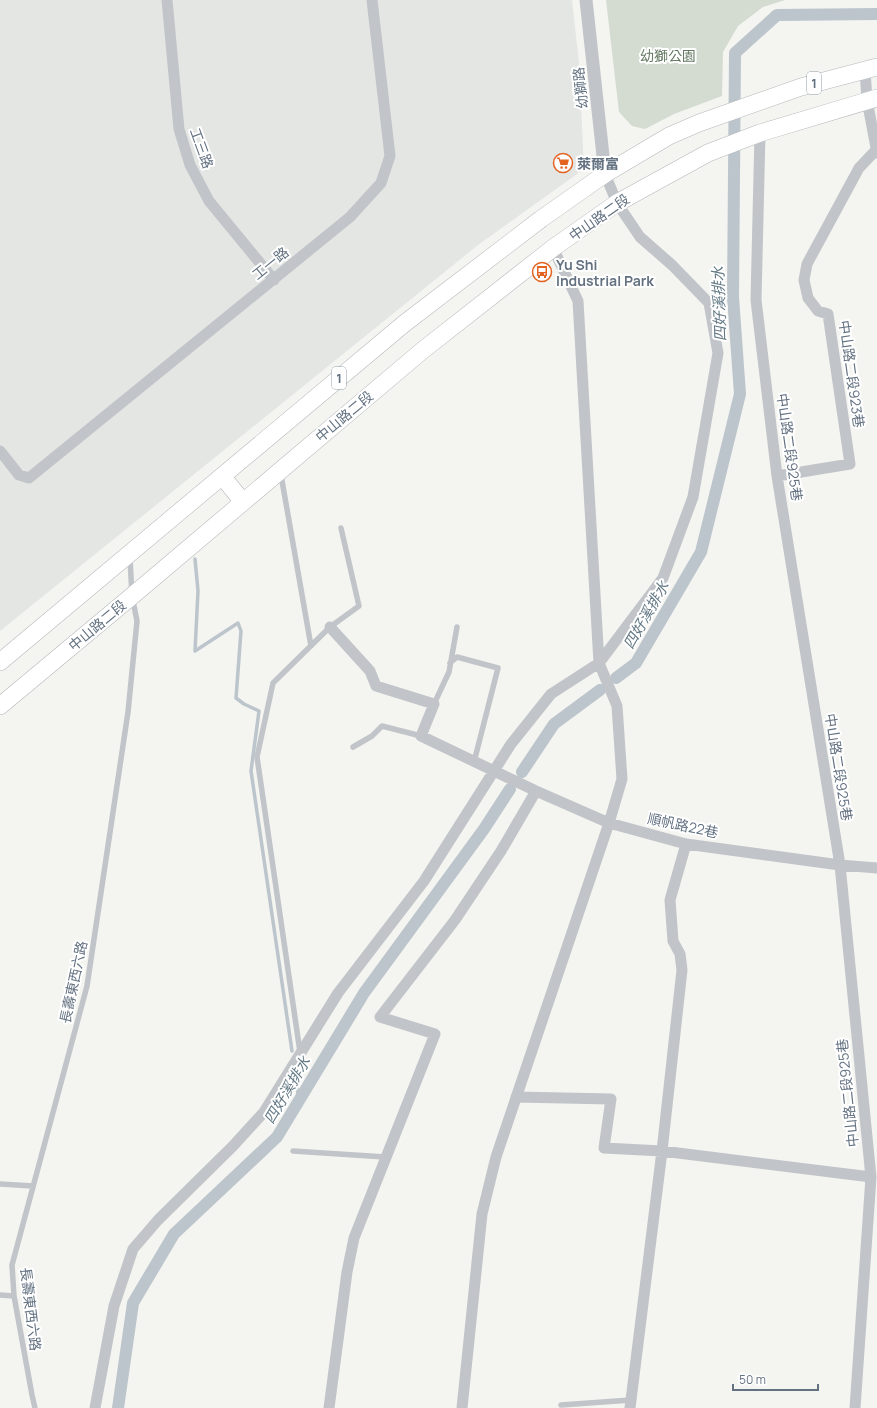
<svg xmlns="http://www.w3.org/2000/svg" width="877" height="1408" viewBox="0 0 877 1408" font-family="Manrope,'Noto Sans TC',sans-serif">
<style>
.built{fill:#e4e6e4}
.green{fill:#d4dbd1}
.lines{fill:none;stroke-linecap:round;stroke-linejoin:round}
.stream{stroke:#bcc5cc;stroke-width:3.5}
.canal{stroke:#bcc5cc;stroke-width:12}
.primary-casing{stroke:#b4b8bc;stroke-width:18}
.service{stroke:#c1c4c8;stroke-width:5.5}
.minor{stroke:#c1c4c8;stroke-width:11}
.tertiary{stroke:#c1c4c8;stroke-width:13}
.primary{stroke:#fff;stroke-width:17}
.labels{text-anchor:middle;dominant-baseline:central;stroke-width:4;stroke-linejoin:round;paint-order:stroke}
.shield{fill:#fff;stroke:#929ca7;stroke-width:1}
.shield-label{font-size:13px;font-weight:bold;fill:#637181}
.park-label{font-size:14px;fill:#647962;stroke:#fff}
.street-label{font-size:14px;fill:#637181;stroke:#fff}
.poi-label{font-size:14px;font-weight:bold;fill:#637181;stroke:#fff;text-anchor:start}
.water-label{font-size:15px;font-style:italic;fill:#637985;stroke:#fff}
</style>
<rect width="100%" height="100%" fill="#f4f4f0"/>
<path class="built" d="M0,0H572L579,63L584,169L478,245L0,631Z"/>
<path class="green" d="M606,0H785L763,7L738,26L723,52L722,96L674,114L645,129L632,126L619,112Z"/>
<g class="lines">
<path class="stream" d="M195,559L198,591L195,651L238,623L241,631L236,698L244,704L259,711L251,771L292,1051
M296,1079L299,1101"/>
<path class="canal" d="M616,678L636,663L701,552L740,394L733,297L735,53L777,15L877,14
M522,772L554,724L600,690
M118,1408L133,1303L174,1234L277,1137L364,993L484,829L510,789"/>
<defs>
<path id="primary" d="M222,476L243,502
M0,662L405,323L541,219L605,174L669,136L699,123L801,87L877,67
M0,706L132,596L423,350L553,248L617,203L708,153L760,133L877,98"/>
</defs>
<use href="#primary" class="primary-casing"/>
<path class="service" d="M281,475L311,646
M450,663L457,657L498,668L474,762
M434,704L449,672L457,627
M353,747L372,736L382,726L421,736
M300,1052L257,757L273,683L330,627L359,606L341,528
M293,1151L385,1157
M0,1184L33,1186
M0,1295L14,1296
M561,1405L631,1400
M35,1408L32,1395L14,1296L12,1265L87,986L128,712L137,621L132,596L130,558"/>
<path class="minor" d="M167,0L179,129L190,165L209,201L274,280
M865,70L867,100L877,153
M760,133L756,300L777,476L840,865L871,1177L855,1408
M0,451L19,475L29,478L350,217L381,183L390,156L372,0
M777,476L850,464L828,314L818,311L808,298L804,280L807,264L859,168L876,150
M330,627L370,671L376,686L434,704L421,736L536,791L609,823L686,844L840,865L877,868
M516,1097L611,1099L604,1148L662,1151L871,1177
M95,1408L114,1306L133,1249L158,1220L233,1146L264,1112L338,993L424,881L511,744L551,694L599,663L663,578L693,497L718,353L709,303L672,265L640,237L617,203L605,174
M329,1408L347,1272L354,1238L435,1034L380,1017L455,920L501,851L536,791
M462,1408L482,1214L496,1157L609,823L622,779L617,706L599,663L578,301L553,248
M630,1408L662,1151L682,970L680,954L673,941L670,900L686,844"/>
<path class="tertiary" d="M586,0L605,174"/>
<use href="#primary" class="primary"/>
</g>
<defs>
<symbol id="supermarket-ring" viewBox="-11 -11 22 22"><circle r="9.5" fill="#fff" stroke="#e36321" stroke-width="1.5"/><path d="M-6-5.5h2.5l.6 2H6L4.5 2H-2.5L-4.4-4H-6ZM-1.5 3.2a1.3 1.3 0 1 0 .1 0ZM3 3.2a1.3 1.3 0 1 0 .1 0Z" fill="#e36321"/></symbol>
<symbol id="bus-ring" viewBox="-11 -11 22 22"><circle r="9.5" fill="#fff" stroke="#e36321" stroke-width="1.5"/><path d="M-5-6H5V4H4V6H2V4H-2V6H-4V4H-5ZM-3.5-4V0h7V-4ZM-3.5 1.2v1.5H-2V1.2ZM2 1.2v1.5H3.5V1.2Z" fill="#e36321"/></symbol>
</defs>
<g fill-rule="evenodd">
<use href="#supermarket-ring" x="552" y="152" width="22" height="22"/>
<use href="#bus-ring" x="531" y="261" width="22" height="22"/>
</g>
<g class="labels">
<g class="shield">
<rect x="807" y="72" width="14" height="22" rx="3"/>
<rect x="332" y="367" width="14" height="22" rx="3"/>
</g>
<g class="shield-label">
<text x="814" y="83">1</text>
<text x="339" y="378">1</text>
</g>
<g class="park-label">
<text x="668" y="55">幼獅公園</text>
</g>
<g class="street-label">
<text transform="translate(580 88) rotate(-96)">幼獅路</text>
<text transform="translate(202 148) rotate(70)">工三路</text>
<text transform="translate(599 217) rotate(-35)">中山路二段</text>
<text transform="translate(270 263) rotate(-39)">工一路</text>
<text transform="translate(852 374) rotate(82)">中山路二段923巷</text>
<text transform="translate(344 416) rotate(-40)">中山路二段</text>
<text transform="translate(790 447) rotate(82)">中山路二段925巷</text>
<text transform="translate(97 625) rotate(-40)">中山路二段</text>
<text transform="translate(839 767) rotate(81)">中山路二段925巷</text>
<text transform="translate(683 825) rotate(12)">順帆路22巷</text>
<text transform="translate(73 982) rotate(-78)">長壽東西六路</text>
<text transform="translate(847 1093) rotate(-96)">中山路二段925巷</text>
<text transform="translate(31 1309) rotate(83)">長壽東西六路</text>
</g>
<g class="poi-label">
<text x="577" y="163">萊爾富</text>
<text x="556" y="264">Yu Shi<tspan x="556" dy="16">Industrial Park</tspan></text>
</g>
<g class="water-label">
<text transform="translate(719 304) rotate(-92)">四好溪排水</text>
<text transform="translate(646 615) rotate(-60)">四好溪排水</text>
<text transform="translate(287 1090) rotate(-59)">四好溪排水</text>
</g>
</g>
<path d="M733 1384v6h85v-6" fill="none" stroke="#637181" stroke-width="2"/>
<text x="739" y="1384" font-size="12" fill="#637181" stroke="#ffffff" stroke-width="3" paint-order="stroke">50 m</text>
</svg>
